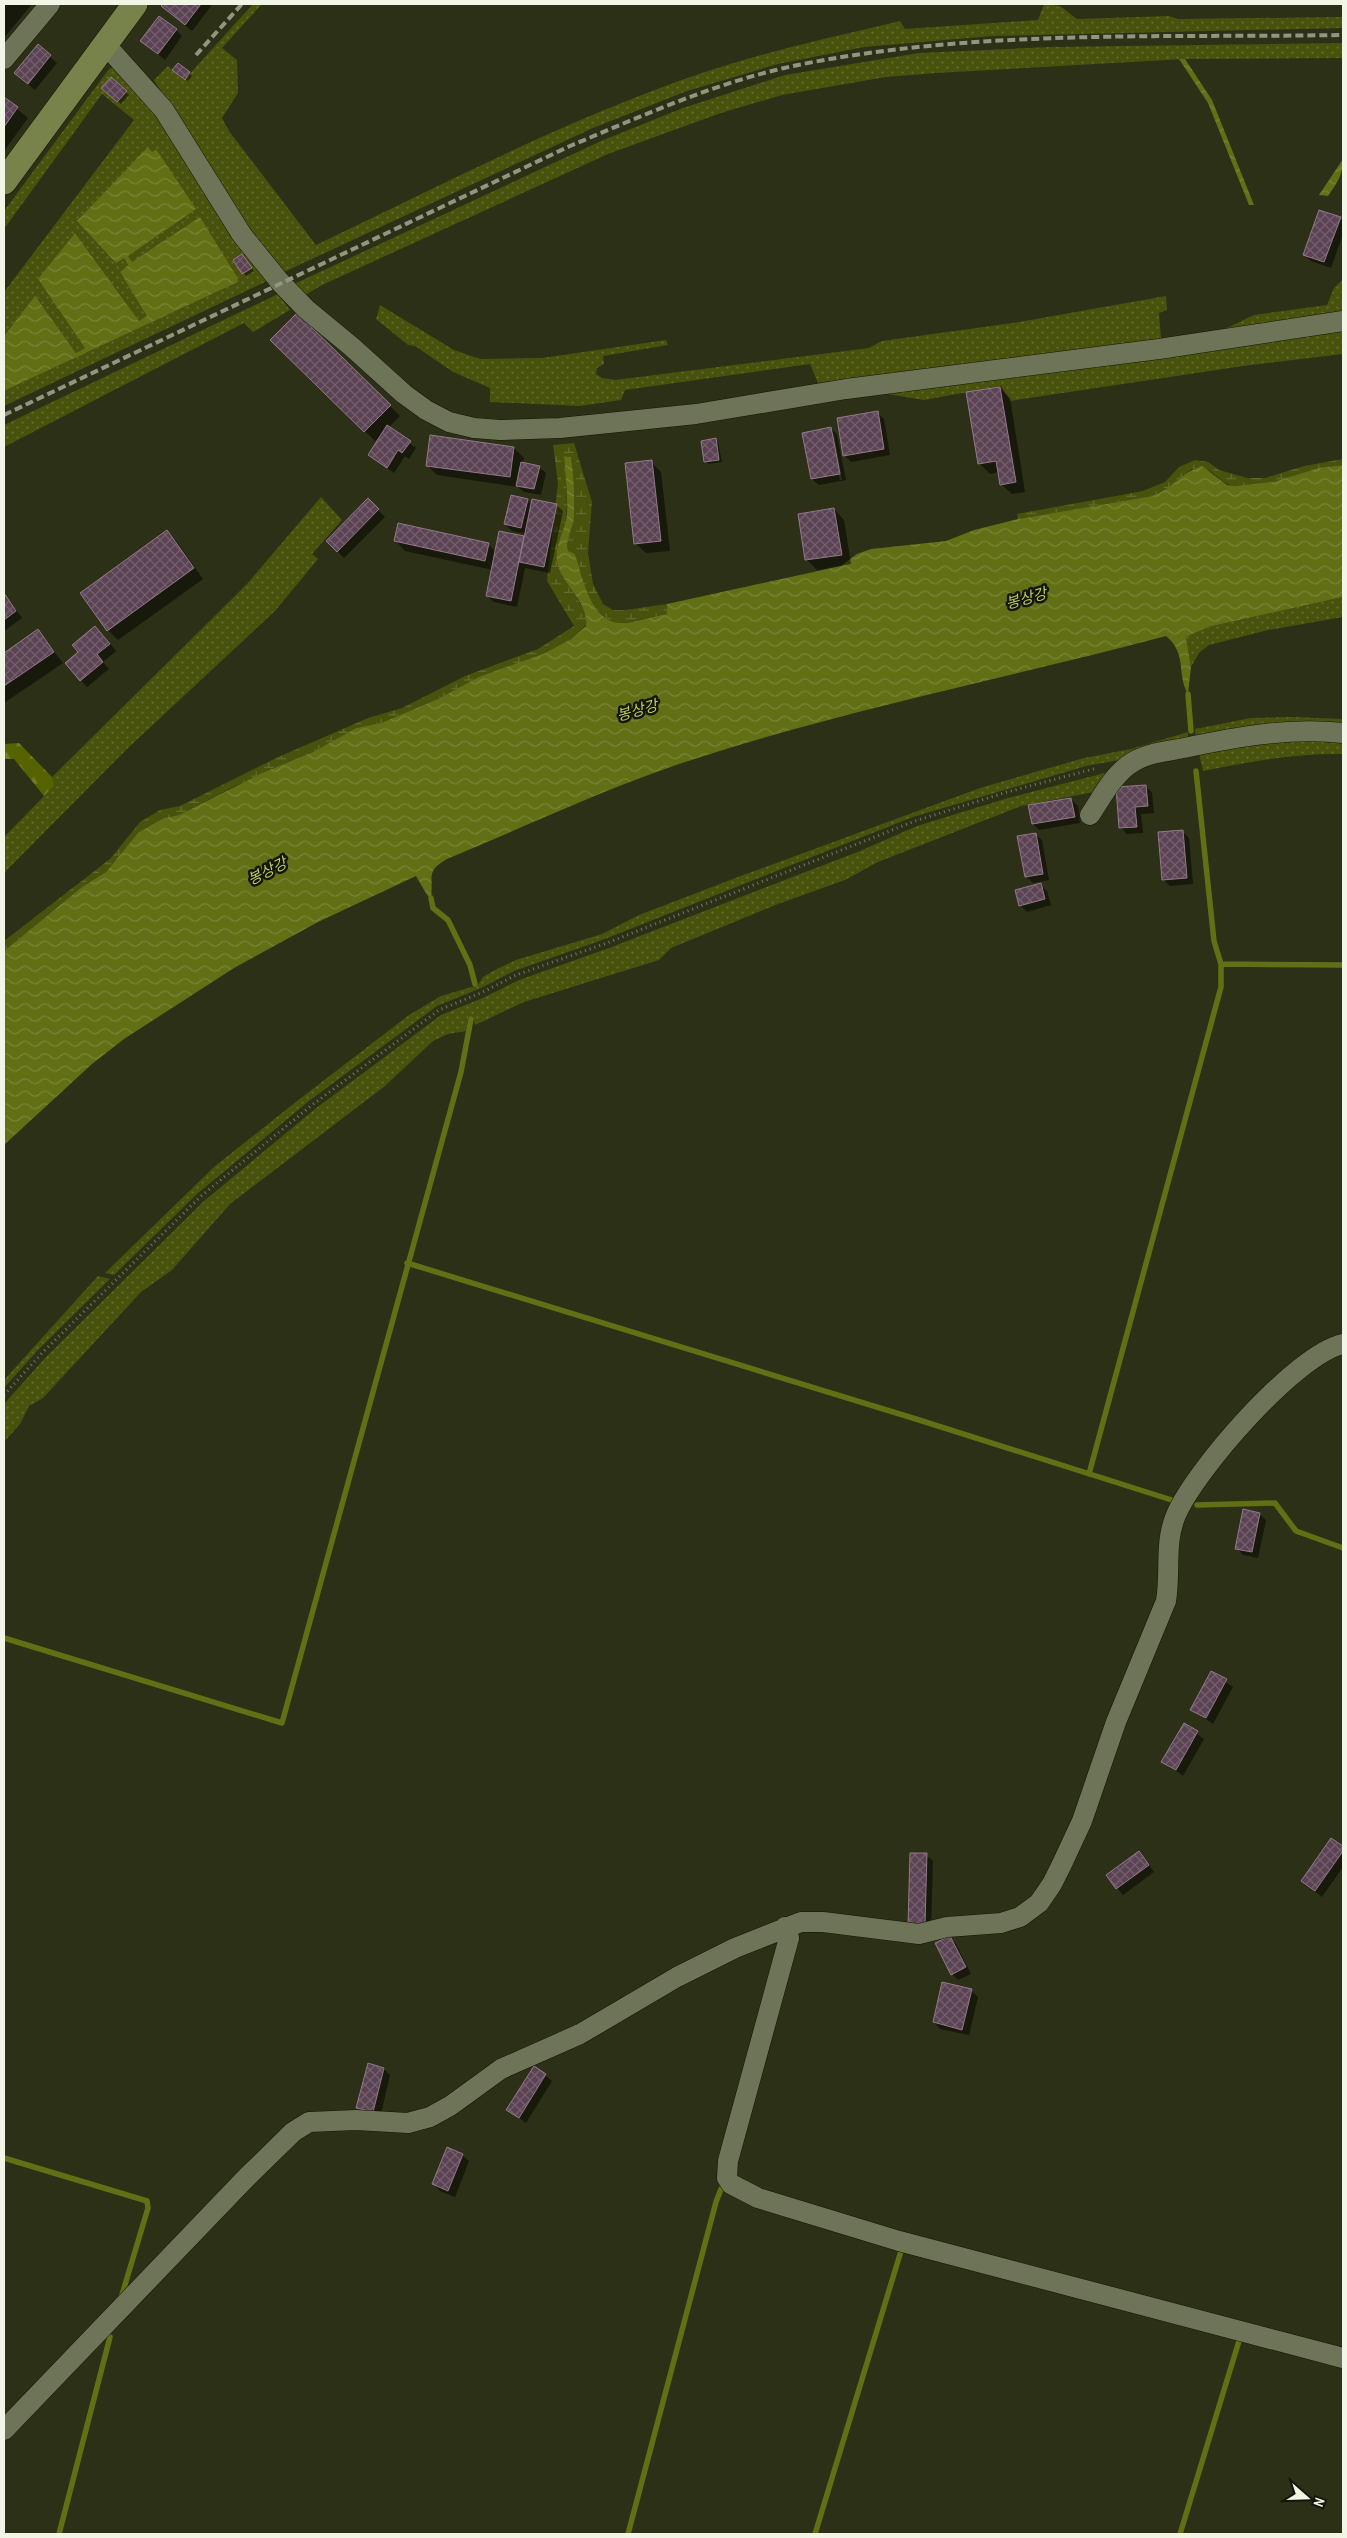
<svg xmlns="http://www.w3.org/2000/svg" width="1347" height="2538" viewBox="0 0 1347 2538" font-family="'Archivo Narrow','Noto Sans KR',sans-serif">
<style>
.grass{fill:url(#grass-dots)}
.forest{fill:url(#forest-firs)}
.wetland{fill:url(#wetland-marsh)}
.water{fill:url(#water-waves)}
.shadow{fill:#0007;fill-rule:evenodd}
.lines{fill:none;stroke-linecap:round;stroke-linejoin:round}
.stream{stroke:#626f15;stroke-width:5.5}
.building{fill:url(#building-cross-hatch);stroke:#93788b}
.minor-casing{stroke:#131701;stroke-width:21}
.major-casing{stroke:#131701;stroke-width:26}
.path{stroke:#747962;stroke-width:3;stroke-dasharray:1 4;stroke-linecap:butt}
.minor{stroke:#6e7458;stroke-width:20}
.major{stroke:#78834b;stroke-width:25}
.rail{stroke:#919681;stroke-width:4;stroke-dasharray:8 4;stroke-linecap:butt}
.labels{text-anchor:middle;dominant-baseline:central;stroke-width:5;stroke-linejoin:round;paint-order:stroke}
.water-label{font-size:15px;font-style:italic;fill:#bbcf5e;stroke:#14160b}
</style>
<defs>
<pattern id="grass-dots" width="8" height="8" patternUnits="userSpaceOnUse" patternTransform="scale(1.25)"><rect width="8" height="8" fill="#48520c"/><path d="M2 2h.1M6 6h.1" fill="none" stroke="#636c2f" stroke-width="1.8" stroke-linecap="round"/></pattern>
<pattern id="forest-firs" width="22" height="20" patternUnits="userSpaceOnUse" patternTransform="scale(1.25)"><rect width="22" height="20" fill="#566300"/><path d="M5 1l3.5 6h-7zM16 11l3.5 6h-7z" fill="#6f7a25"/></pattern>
<pattern id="wetland-marsh" width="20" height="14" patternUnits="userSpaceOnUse" patternTransform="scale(1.25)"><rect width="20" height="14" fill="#48520c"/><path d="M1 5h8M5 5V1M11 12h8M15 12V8" fill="none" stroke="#636c2f"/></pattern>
<pattern id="water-waves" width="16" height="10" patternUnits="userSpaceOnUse" patternTransform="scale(1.25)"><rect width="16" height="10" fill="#626f15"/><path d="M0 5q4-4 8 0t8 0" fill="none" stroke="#798437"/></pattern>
<pattern id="building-cross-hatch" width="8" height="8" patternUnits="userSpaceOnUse" patternTransform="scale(1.25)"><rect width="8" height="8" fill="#5b4354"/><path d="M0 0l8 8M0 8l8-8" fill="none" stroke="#735f6d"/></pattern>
</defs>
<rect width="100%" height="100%" fill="#2b3016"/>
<path class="grass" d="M253,4H262L222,48L237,60L238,93L222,118L229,131L316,245C442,185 569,118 702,73C766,51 834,37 900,21L905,29L1038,20L1044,4L1060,6L1077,19L1169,16L1178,19L1343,17V28L992,36L864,47L778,64L687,91L593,128L284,272L250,234L154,80L168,66L184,80Z
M1343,43V58L1185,59L936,73L886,77L782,95L721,113L608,154L322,285L302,297L292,285L601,141L683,108L785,75L919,53L1049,47Z
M115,67L166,123L267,281L4,406V391L238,282L200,217L132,263L128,256L156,149L152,152L124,258L128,265L120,272L148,316L139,321L75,233L39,279L85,348L76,353L35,297L4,336V292L134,120L102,94L4,229V211L109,69Z
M1343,279V313L1225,329L1254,315L1327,305L1334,288Z
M278,294L290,310L253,332L244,323L4,447V425Z
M1166,296L1167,310L1159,313L1161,338L1009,361L818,383L810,364L625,390L621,400L580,406L490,402V388L453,372L415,346L408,345L376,319L380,305L454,350L480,359L542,358L666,340L668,345L603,356L604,364L597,368L596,374L602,378L615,380L869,348L882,341L1019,322Z
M1343,327V354L1250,365L1010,401L1001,386L924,400L869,391Z
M321,497L342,520L312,554L318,559L275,611L128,748L4,873V837L54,786L51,778L247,584Z
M1343,597V617L1268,630L1209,645L1199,653L1191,667L1186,637L1208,627Z
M1292,717L1343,719V730L1196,741L1195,729L1251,718Z
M1188,732V742L1131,758L1086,766L913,817L605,939L514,971L481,988L437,1006L309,1101L238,1160L197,1194L114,1275L105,1273L214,1167L297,1101L409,1015L441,996L478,985L483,977L495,970L516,960L602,934L639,915L738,877L980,788L1084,758L1131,749Z
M1343,737V754C1295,753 1250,762 1203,771L1198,749Z
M1120,769L1099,791L1021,806L878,862L845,880L778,904L671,948L659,960L524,1002L475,1025L473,1016L468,1018L466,1031L448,1034L433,1041L385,1086L230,1204L172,1270L141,1292L43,1398L29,1406L20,1424L4,1442V1404L46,1357L204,1201L315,1109L441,1015L485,997L519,980L609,948L860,851L917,826L1008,798Z
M98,1276L110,1279L38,1350L4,1388V1380Z"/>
<path class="forest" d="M19,743L52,777L54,786L44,796L14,759H4V744Z"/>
<path class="wetland" d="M574,443L592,502L588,553L593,584L603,604L613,610H625L667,604V614C652,616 636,622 621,623C591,623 583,578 575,554L568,552C565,540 573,529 574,517C575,497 574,477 571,457L564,456C566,487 572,520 557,548L567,581L587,615L586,625L571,639L543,654L381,723L356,728L313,752L235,786L179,815L164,818L151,825L138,833L106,872L82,887L4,951V941L110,859L140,822L160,810L180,806L276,758L368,718L402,708L465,676L538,649L574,626L547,581L558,483L553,445Z
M1343,459V465C1307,469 1273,487 1237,486C1222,486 1218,474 1207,470C1202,468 1195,469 1191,469L1166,491L1152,496L1018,519L1017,514L1143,491L1165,482L1179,467L1195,460L1208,462L1219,470L1247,478H1265L1304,466Z"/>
<path class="water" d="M1179,59H1185L1212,100L1254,205H1249L1208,103Z
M148,147L152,152L156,149L196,209L128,256L132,262L200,217L237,277L238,282L4,391V336L35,296L76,353L85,348L38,279L75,233L139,321L147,316L120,272L128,265L124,258L116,263L77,221Z
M1343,159C1343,175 1337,183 1328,196L1319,195Z
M564,456L571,457C574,476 575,497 574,517C573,529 565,540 568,551L575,554C583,578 591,623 621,623C634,623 653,616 667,614V604L841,566L857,554L871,549L946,541L974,530L1018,519L1152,496C1175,488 1179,473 1202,466L1227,485L1236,486L1273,482L1319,468L1343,465V597L1208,627L1186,637L1191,667L1188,694C1176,673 1188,655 1166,636C1004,679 838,711 679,764C600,791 524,827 447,859C425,872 434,876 431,898L427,895L416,876L318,922L234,968L124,1039L92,1064L4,1145V951L82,887L106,872L138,833L151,825L164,818L179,815L260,774L313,752L356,728L381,723L440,698L479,677L543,654L571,639L586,626C589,601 561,585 557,561C554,545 566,530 567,513C568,495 565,474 564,456Z"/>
<path class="shadow" d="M4,4H32L4,38Z
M165,4H210L212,5L192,31L169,13L163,6Z
M176,30L182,36L165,60L142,41Z
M38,46L57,63L35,90L22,79Z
M178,64L192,76L188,81L177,73Z
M111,79L129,95L121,104L103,88Z
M4,98L28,118L4,151Z
M1340,218L1343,221V234L1331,268L1311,261L1304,254Z
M242,255L254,271L246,276L235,260Z
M297,314L400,416L388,428L416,448L409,459L405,456L394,473L369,455L381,436L375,441L272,340Z
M1000,388L1010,398L1025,492L1012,494L1001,484L999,472L990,474L980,464Z
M877,412L884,419L890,455L851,462L844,455Z
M831,428L837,435L846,480L819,485L812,479ZM831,434H834L842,480H840Z
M715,440L718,443L722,462L709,464L706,461Z
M514,448L524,458L523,463L539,467L546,473L541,495L524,492L518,487L437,475L427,465Z
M651,462L661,472L670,551L646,553L635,543Z
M368,500L385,517L344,558L327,541Z
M527,500L532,505H556L563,511L550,573L525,568L517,607L494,602L487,596L493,570L405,551L395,540L488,544L496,552L500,532L525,537L526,534L512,531L505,524Z
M834,509L844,520L851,564L817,570L807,560L800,515Z
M167,532L177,542L203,579L118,640L108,630Z
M4,594L22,618L4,631Z
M38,631L63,663L4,703V654Z
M102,634L116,651L103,662L109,669L87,687L81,680Z
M1146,786L1152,793L1154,813L1141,814L1143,833L1127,834L1121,828Z
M1071,799L1078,806L1080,823L1039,830L1033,824Z
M1182,831L1189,838L1193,884L1170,886L1163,879Z
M1035,834L1042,840L1049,880L1033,883L1026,876Z
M1040,885L1047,891L1051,905L1027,912L1020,905Z
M1259,1514L1266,1520L1258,1558L1243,1555L1237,1548Z
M1212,1673L1233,1687L1213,1724L1192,1709Z
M1184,1724L1204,1739L1183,1776L1163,1761Z
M1331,1840L1343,1848V1867L1322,1897L1302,1881Z
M926,1855L933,1861L931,1930H916Z
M1145,1859L1154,1872L1123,1895L1117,1888Z
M950,1937L956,1944L971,1974L958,1980L952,1974Z
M971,1990L978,1997L969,2035L940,2029L934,2022Z
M534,2067L552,2081L526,2123L508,2109Z
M384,2069L390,2075L380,2118L364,2114L358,2107Z
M462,2155L469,2161L455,2197L440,2191L433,2184Z"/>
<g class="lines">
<path class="stream" d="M1188,694L1191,731
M431,898L433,908L448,920L470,965L475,984
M1221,964L1343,965
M407,1263L916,1419L1178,1502
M1089,1474L1221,987V964L1214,941L1196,771
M1197,1505L1275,1503L1296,1531L1343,1548
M4,1638L282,1723L461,1072L471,1019
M4,2158L147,2201L148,2208L121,2298
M59,2534L110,2337
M628,2534L716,2202L721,2189L728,2188
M815,2534L901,2251
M1180,2534L1239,2341"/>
</g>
<path class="building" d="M163,4H201L185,25L161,6Z
M159,16L177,29L158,54L140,41Z
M38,44L51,55L28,84L14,73Z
M178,63L190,72L185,80L172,70Z
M111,77L127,91L117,102L101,88Z
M4,97L18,107L4,127Z
M1319,210L1341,217L1324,262L1303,255Z
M242,254L252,268L242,274L233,260Z
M297,313L391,405L364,432L270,340Z
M1000,387L1016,482L1000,485L996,461L978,464L966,392Z
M878,411L884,449L843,456L837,418Z
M387,425L411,441L402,453L398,450L387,468L368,455Z
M831,427L840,474L811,479L802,433Z
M430,435L514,447L510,477L426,466Z
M716,438L719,460L704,462L701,441Z
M652,460L661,541L634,544L625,463Z
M521,462L540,466L534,489L516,486Z
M511,495L528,499L521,528L504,524Z
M368,498L379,509L337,552L326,541Z
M532,499L557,504L544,567L519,562Z
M834,508L842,555L805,560L798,514Z
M398,523L489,543L485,561L394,541Z
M167,530L194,568L107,631L80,593Z
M499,531L524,536L511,601L486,596Z
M4,593L16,611L4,620Z
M95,626L110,644L97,654L103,662L80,681L65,663L78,652L72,645Z
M38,629L54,652L4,686V653Z
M1146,785L1148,806L1135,807L1137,827L1119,828L1116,787Z
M1071,798L1075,817L1032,824L1028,805Z
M1183,830L1187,878L1162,880L1158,832Z
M1036,833L1043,874L1025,877L1017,836Z
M1041,883L1045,899L1019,906L1015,890Z
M1243,1509L1260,1513L1252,1552L1235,1549Z
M1211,1671L1227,1679L1206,1718L1190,1710Z
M1184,1723L1198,1731L1176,1770L1161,1762Z
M1331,1838L1343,1846V1851L1315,1891L1301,1881Z
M1139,1851L1149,1865L1116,1889L1106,1875Z
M910,1853H927L925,1924H908Z
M950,1936L966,1967L951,1975L935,1943Z
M942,1982L972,1989L962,2030L933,2022Z
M368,2063L384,2068L373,2112L356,2108Z
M534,2066L546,2074L519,2118L506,2110Z
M447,2147L463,2154L448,2191L432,2184Z"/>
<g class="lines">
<defs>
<path id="minor" d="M105,44L164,110L242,235L280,282L306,309L352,347L404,394L426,410L449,422L474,428L500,430L560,428L696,414L846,389L1159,349L1343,321
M4,59L50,4
M1090,815C1102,797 1114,773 1133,762C1148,753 1167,751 1184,748C1236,737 1290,727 1343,733
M785,1927L789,1938L728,2161L727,2178L731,2184L758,2198L899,2241L1343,2358
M4,2430L246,2178L293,2132L309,2122L356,2120L408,2123L430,2117L450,2106L501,2069L580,2034L677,1977L735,1948L801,1922H823L919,1934L947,1927L1001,1923L1020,1917L1039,1903L1052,1884L1062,1864L1082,1821L1116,1722L1166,1601C1171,1572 1164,1543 1176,1515C1195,1470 1296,1354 1343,1344"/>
<path id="major" d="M4,182L135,4"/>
</defs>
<use href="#minor" class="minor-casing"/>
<use href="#major" class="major-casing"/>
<path class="path" d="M4,1395L42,1353L200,1197L312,1105L439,1010L483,992L516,975L607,943L915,821L1007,792L1097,768"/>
<use href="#minor" class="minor"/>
<use href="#major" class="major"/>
<path class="rail" d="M196,55L242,4
M4,415L570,146C644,115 719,81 798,65C976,29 1162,38 1343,35"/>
</g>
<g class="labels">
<g class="water-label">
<text transform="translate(1026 598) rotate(-16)">봉상강</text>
<text transform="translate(637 710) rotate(-16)">봉상강</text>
<text transform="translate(267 871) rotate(-27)">봉상강</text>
</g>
</g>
<rect width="1347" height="2538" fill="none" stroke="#f2f6e6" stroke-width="10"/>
<g transform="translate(1307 2498) rotate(110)" stroke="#14160b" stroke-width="4" paint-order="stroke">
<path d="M0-4L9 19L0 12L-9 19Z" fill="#f2f6e6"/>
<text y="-8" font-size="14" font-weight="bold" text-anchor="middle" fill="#f2f6e6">N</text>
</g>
</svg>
